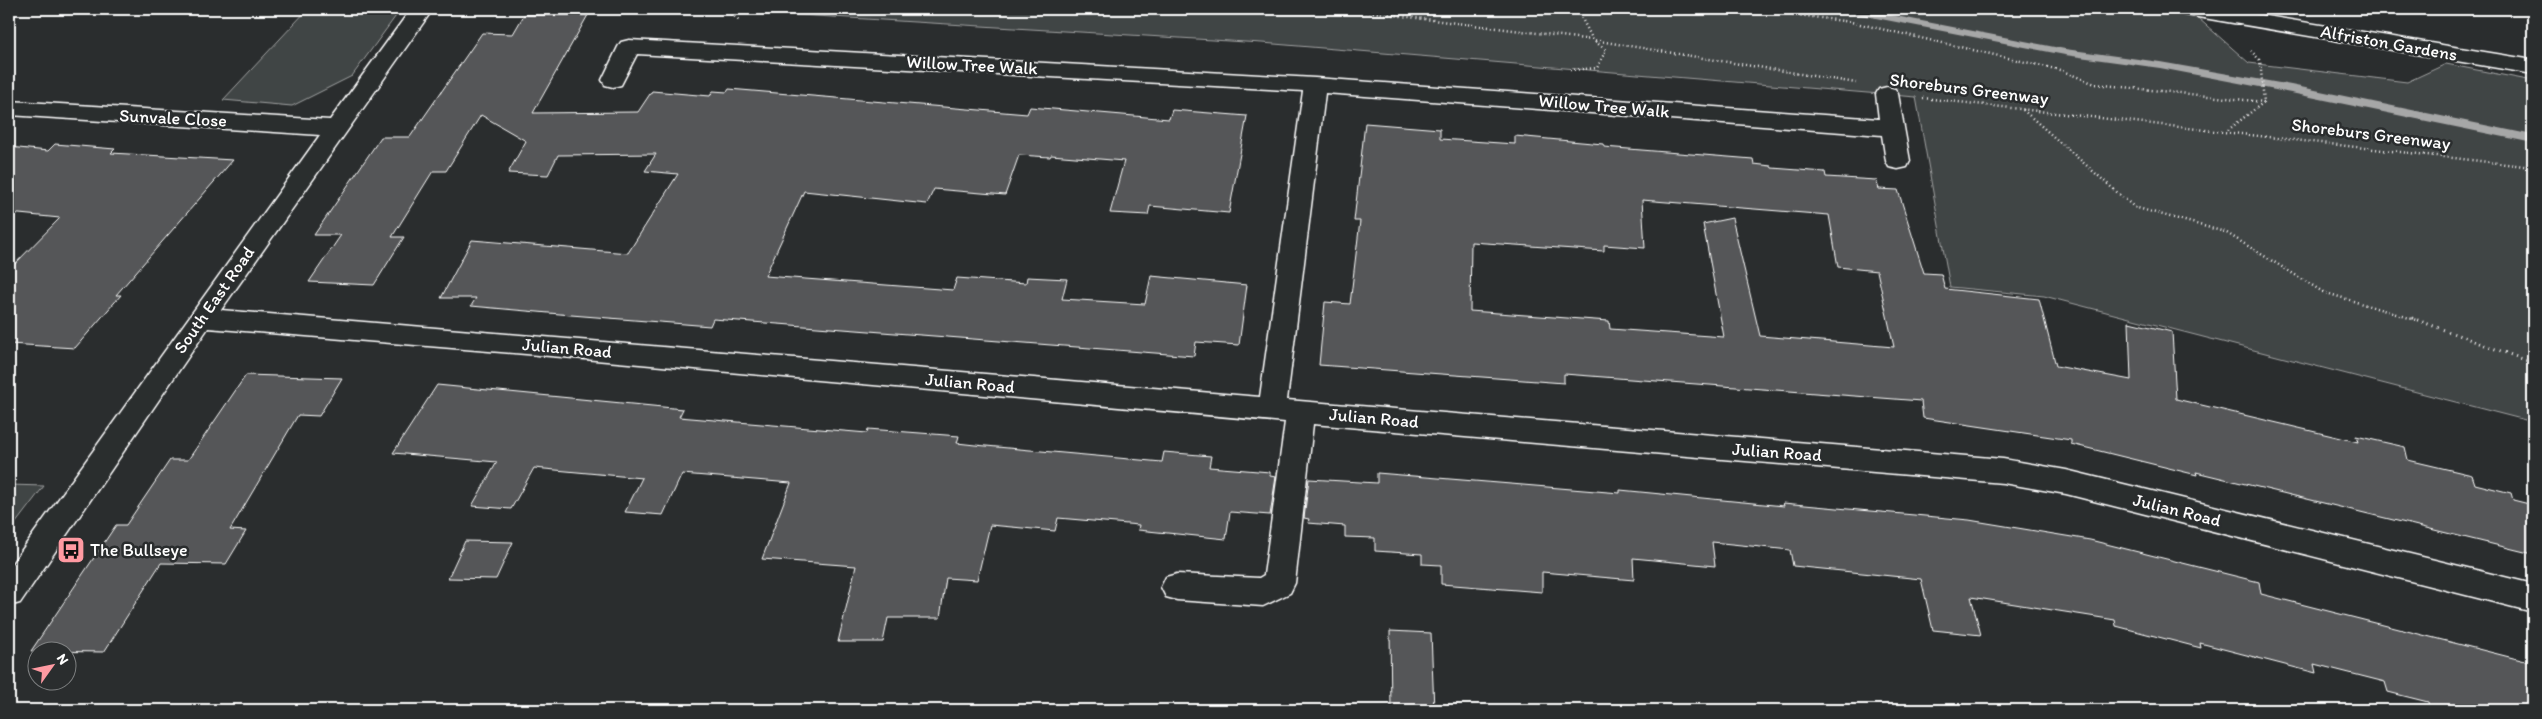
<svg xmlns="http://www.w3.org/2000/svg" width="2542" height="719" viewBox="0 0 2542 719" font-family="Itim,sans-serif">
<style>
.green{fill:#414445;stroke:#a0a2a2}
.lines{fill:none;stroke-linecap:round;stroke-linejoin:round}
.stream{fill:#a6a7a7;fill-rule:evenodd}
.building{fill:#555758;stroke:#fff;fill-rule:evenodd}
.minor-casing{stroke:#fff;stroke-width:3}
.path-far1{stroke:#fff;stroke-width:2.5;stroke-dasharray:1 3;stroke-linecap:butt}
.path{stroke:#fff;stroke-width:3;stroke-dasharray:1 4.5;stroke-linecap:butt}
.minor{fill:#2a2d2e;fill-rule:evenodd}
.labels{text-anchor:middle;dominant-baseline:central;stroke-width:5;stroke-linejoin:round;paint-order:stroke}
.street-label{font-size:18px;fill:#fff;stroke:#2a2d2e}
.poi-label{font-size:18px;fill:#fff;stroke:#2a2d2e;text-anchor:start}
</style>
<rect width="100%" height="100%" fill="#2a2d2e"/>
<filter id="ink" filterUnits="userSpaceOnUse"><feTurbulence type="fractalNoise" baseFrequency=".02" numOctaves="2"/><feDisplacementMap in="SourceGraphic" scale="10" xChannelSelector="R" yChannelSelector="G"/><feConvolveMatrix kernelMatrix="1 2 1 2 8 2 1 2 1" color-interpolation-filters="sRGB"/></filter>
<g filter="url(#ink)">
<path class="green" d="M308,9H401L352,76L292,106L223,100Z
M700,9H2149L2198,18L2249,63L2407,82L2446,64L2533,81V422L2044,296L1950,287L1916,97L1262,43Z
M9,485L44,486L9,532Z"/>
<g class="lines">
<path class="stream" d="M1840,9H1860L2065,49L2160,62L2291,85L2533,135V143L2291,93L2160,68L2065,55L1845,12Z"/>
</g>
<path class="building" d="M524,15H588L533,113L638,112L652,91L710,96L713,91L727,92L729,89L1027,114L1030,107L1169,119L1172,110L1247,116L1229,213L1150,206L1148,215L1110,213L1124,161L1051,155L1050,157L1019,155L1005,195L934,189L927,204L804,191L765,276L953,290L957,278L1026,283L1027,277L1067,279L1062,299L1145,304L1151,276L1247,285L1239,345L1196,342L1194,356L713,319L710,326L571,315L471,306L476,298H441L472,240L628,253L678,174L645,171L656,154L558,155L548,175L508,173L526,141L481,115L446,171H433L392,237H404L374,285L309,282L341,235H314L381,137H410L482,33L513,34Z
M1365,123L1440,129V139L1515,144V136L1603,144L1604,147L1753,159L1754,164L1771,166L1772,168L1825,172L1826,177L1876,180L1879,189L1898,190L1924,273L1941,274L1945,289L2039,299L2056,366L2131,380L2129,322L2172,332L2176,399L2358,442L2356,436L2405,447L2408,460L2472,475L2475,484L2511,493L2513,500L2533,505V554L2196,472L2197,475L2071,444V440L1923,418L1921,401L1564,374V383L1319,365L1325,302L1350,304L1360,221H1354ZM1642,200L1829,215L1838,267L1877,271L1894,347L1760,336L1732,218L1703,224L1724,337L1610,329L1609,321L1470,311L1471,242L1604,251V245L1645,248Z
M55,144L115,149L111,153L233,160L116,295H121L75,348L9,344V270L60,218L9,213V147L48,151Z
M246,375L342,378L319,416L298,415L230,530L246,531L226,564L161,563L104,652L31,651L116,525H126L170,460H188Z
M437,385L683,409L679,417L867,433L868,429L959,436L957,443L975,445L1162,462L1164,452L1211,456L1209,467L1270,472V476L1276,477L1270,515L1230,512L1226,539L1138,530L1139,525L1058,518L1055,531L990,525L977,580L946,578L940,618H888L883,642H838L856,566L762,559L791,483L682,474L663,515L625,512L642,478L534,468L511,509L472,506L497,462L393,453Z
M1377,473L1620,493V490L1784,506L1783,503L1848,509L1969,520L2090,540L2259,582L2261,594L2533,663V710H2430L2428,702L2388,692L2385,682L2314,664L2316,673L2200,643L2201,648L2116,626L2115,620L1971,597L1981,635L1933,630L1921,579L1793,566L1790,550L1712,542L1715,566L1633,558L1634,580L1542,572V592L1441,584V565L1422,564V554L1375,551V538L1345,537V526L1308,523L1309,519L1304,518L1309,479L1377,483Z
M465,541L513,542L496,579L448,578Z
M1390,631L1431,633L1434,710H1391Z"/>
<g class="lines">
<defs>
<path id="minor" d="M411,9H433L221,310L1260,397L1303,91L637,54L621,85L613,87L605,85L602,80L618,47L621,42L629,40L1315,78L1879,119L1876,94L1879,89L1887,87L1895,89L1898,94L1910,161L1907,167L1898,169L1889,167L1886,161L1882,135L1325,93L1287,400L2003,459L2066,470L2533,584V612L2066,494L2003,483L1313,424L1295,583L1290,593L1263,606L1177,600L1166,597L1161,587L1166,577L1177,574L1259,578L1264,575L1285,422L562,357L208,328L20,603L9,606V568L320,135L9,115V101L330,120Z
M2175,9H2224L2533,60V74L2186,15L2178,14Z"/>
</defs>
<use href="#minor" class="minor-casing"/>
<path class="path-far1" d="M725,9L740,21
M1345,9L1593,40L1856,83
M1753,9L1851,22L2060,70L2095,84L2264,102
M1570,70L1597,68L1606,50L1593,40L1577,9
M1923,98L2533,167
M2023,110L2134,207L2225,232L2323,292L2416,320
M2228,130L2264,102L2260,60L2251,51"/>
<path class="path" d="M2412,318L2533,363"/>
<use href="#minor" class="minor"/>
</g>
</g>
<defs>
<symbol id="bus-square" viewBox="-11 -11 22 22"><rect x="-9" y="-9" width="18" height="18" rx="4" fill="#ff9aa2" stroke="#2a2d2e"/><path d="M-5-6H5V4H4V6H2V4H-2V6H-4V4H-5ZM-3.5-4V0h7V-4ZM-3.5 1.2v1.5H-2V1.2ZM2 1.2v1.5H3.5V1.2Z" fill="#111"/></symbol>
</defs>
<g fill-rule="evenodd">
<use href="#bus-square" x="55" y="534" width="32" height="32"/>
</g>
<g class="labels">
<g class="street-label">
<text transform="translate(2389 43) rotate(10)">Alfriston Gardens</text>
<text transform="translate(972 65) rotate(3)">Willow Tree Walk</text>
<text transform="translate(1969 89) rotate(7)">Shoreburs Greenway</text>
<text transform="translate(1604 106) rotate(5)">Willow Tree Walk</text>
<text transform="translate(173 118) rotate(3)">Sunvale Close</text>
<text transform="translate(2371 134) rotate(7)">Shoreburs Greenway</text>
<text transform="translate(214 300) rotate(-55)">South East Road</text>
<text transform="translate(567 348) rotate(5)">Julian Road</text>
<text transform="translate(970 383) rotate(5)">Julian Road</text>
<text transform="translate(1374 418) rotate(5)">Julian Road</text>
<text transform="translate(1777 452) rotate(4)">Julian Road</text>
<text transform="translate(2177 510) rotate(14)">Julian Road</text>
</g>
<g class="poi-label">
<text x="90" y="550">The Bullseye</text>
</g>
</g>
<rect width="2542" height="719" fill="none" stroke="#2a2d2e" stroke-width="30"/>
<rect x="15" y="15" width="2512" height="689" fill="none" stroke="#fff" stroke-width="2" filter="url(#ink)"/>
<g transform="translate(52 666) rotate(57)"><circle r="24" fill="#2a2d2e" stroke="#7f8182"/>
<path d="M0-4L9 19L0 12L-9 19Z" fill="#ff9aa2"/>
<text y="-8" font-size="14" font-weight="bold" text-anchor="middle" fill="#ffffff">N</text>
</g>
</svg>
